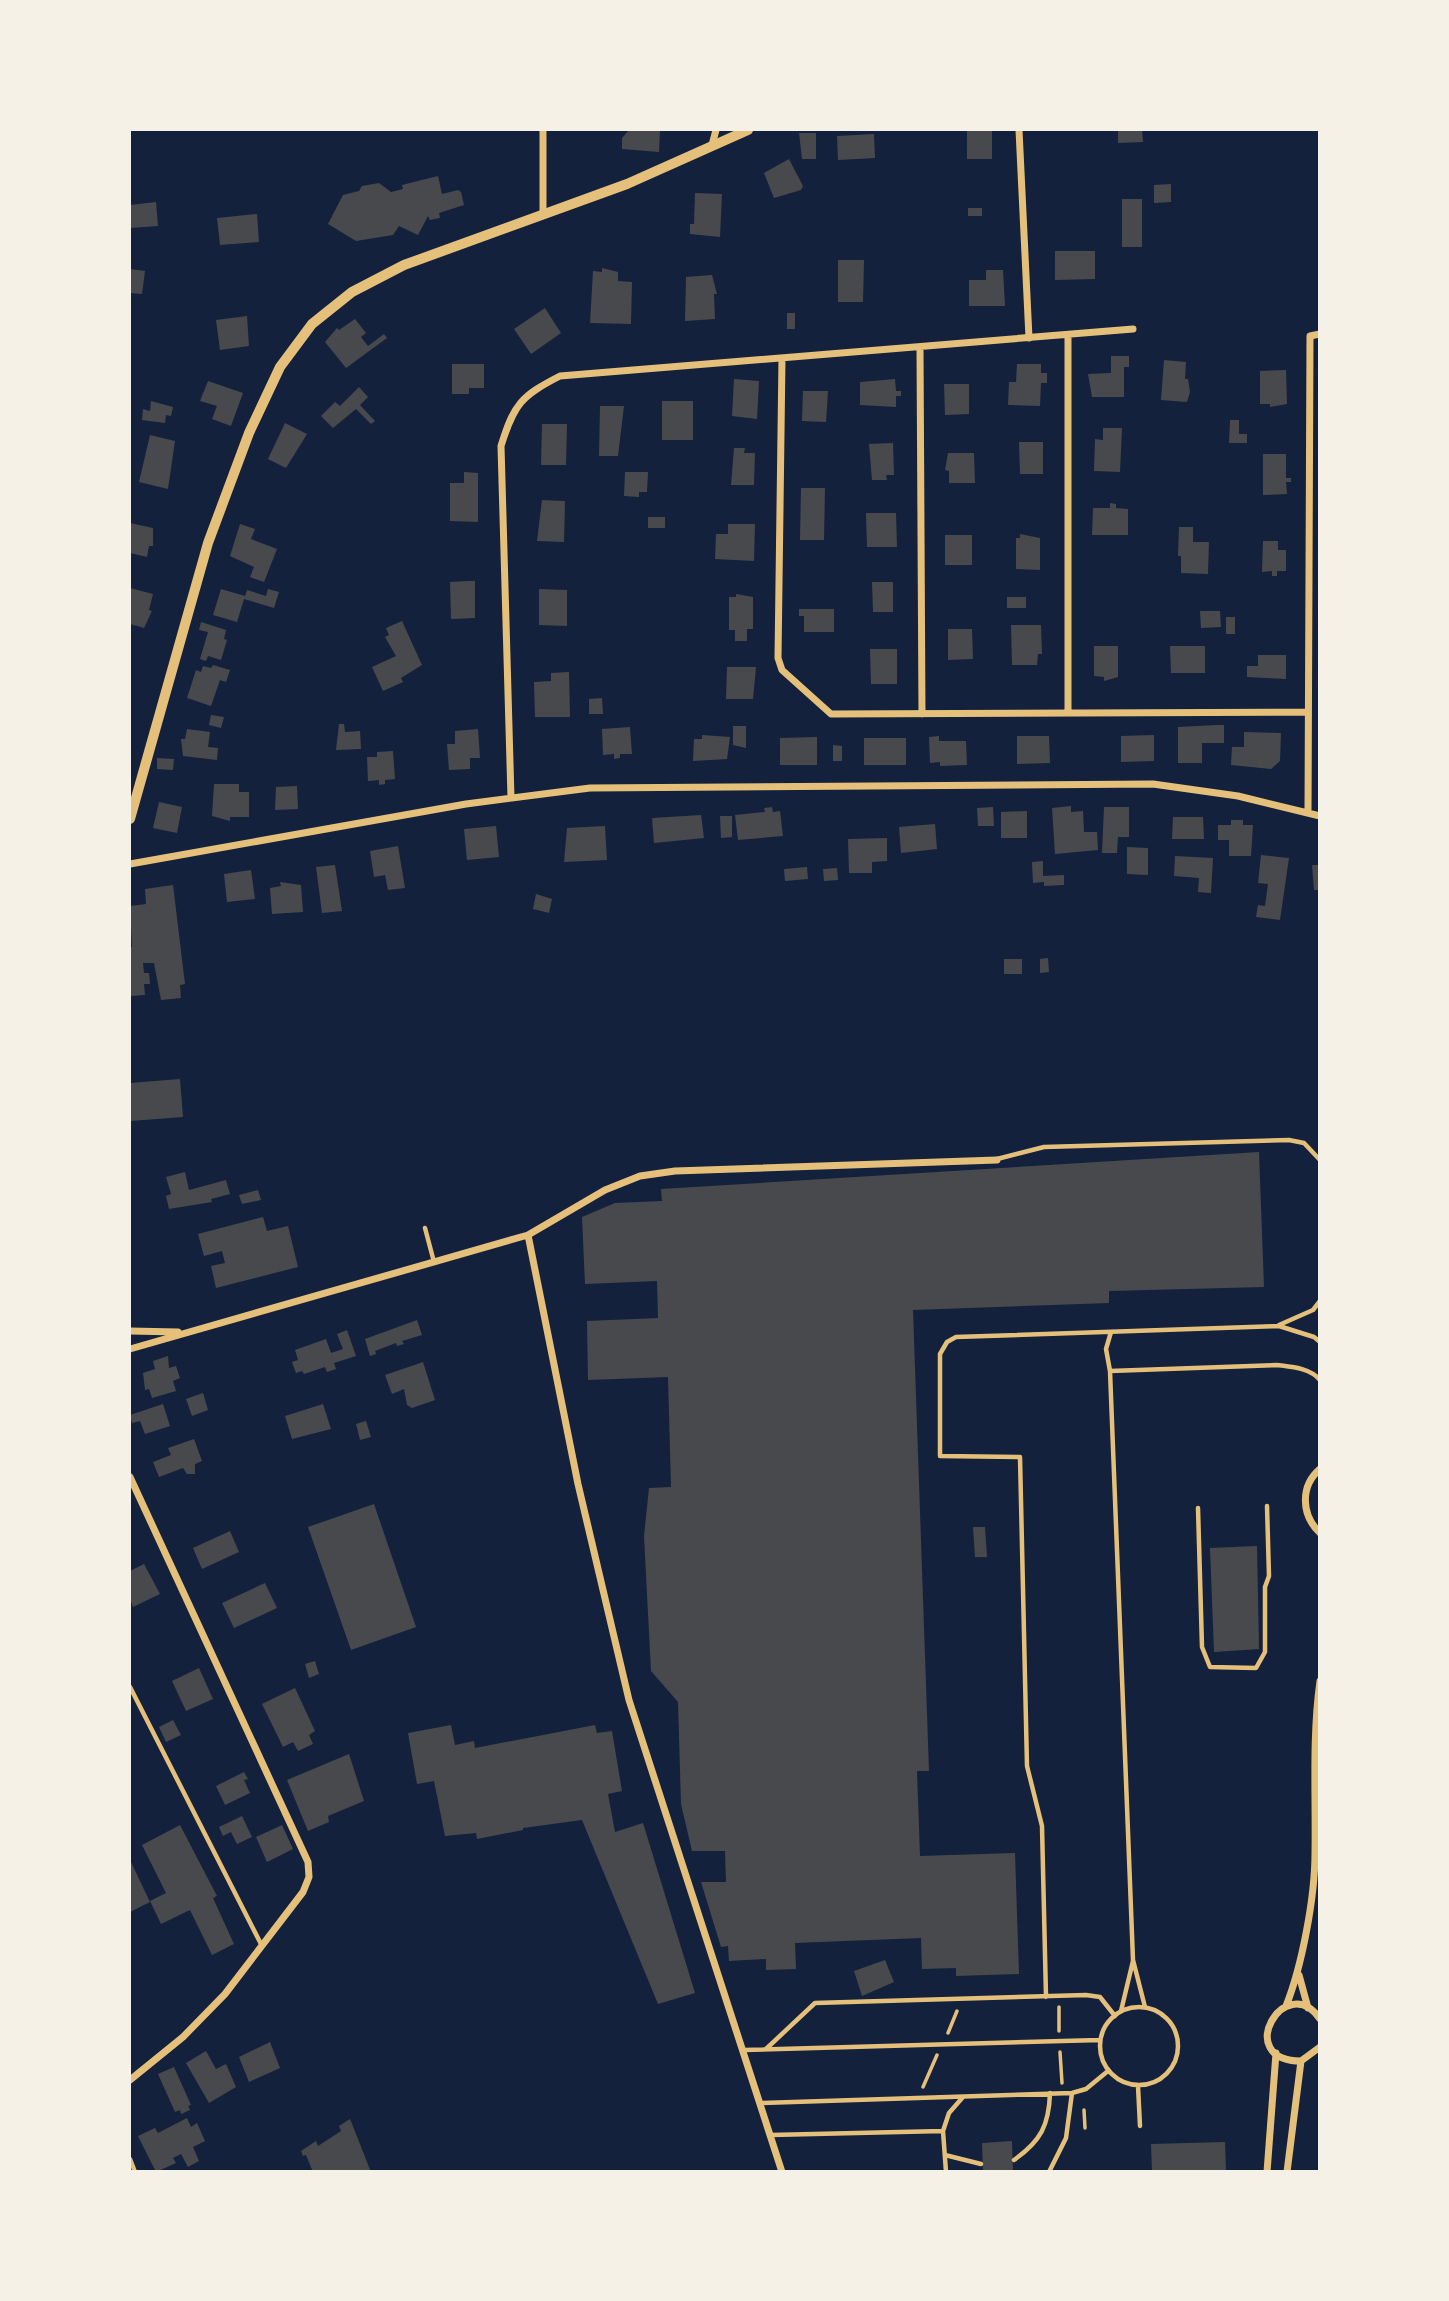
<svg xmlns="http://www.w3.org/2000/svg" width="1449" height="2301" viewBox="0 0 1449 2301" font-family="Arial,sans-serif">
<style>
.building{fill:#48494c}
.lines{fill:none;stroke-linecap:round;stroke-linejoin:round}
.path{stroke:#e5c07b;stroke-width:3.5}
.service{stroke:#e5c07b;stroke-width:4.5}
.minor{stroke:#e5c07b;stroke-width:7}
.tertiary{stroke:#e5c07b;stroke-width:10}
</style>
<rect width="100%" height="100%" fill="#14213d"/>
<path class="building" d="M629,130H660L659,152L622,149V138Z
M967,130H992V159H967Z
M1118,130H1142L1143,142L1118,143Z
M799,133H816V159H802Z
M874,134L875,158L838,160L837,136Z
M789,159L803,186L801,190L774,198L764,173Z
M438,176L442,194L458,190L461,192L464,205L439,213L440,218L430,220L428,216L418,235L399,226L393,235L356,241L328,224L343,195L359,191L362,186L379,183L391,192L403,189L402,185Z
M1171,184V202L1154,203V185Z
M695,193L722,194L720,237L690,234V224H694Z
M1122,199H1142V247H1122Z
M156,202L158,226L130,228V205Z
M968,208H982V216H968Z
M257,214L259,242L220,245L217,218Z
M1055,251H1095V279L1055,280Z
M838,260H864L863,302H838Z
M602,268L618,272V281L632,282L631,324L590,323L593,271L602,272Z
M130,269L145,271L142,294L130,293Z
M986,270H1003L1005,306H969V280H986Z
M712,275L717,294H714L715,319L685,321L686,277Z
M545,308L561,333L531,354L514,329Z
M787,313H795V329H787Z
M247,316L249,346L220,350L216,320Z
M355,319L366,333L361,337L368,346L384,334L387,338L346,368L325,342L337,328L339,330Z
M1111,356H1129V367H1124V397H1092L1088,374L1111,373Z
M1164,360L1186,362L1185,379H1188L1190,392L1187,402L1161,400Z
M452,364H484V388H469V394H452Z
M1017,364H1041V373H1047V383H1041L1040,406L1008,405L1009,382H1016Z
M1286,370L1287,404L1270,407V404H1260V371Z
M734,379L759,381L757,419L732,416Z
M895,379L896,391H901V396H896V407L860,405V382Z
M208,381L243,393L231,426L212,419L217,406L200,401Z
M944,384H969V414L945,415Z
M359,387L368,397L360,405L375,421L371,424L356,409L333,428L321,416L335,402L340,406Z
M803,391H828L826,422L802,421Z
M151,401L173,407L171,416L166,415L165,423L142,420L143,409L150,411Z
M662,401H693V440H662Z
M600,406H624L618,456H599Z
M1230,420H1239V434H1247V443H1229Z
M285,423L307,434L286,468L268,459Z
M542,424H567L566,465H541Z
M1103,428H1122L1120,472L1094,471L1095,439L1103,440Z
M150,435L175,441L168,489L139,482Z
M1019,442H1043V474H1020Z
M893,443L894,475H886L887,480H872L869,444Z
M734,448H745L744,453H755L754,485H731Z
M948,453H974L975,483H949V471L945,470Z
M1263,454H1286V478H1291V482H1286L1287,494L1263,495Z
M464,472L478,473V522L450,521V483H464Z
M625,472H648L647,492H639V497L624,496Z
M801,488H825L824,540H800Z
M542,500L565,501L564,542L537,541Z
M1110,503L1116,504V508L1128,509V535H1092L1093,508H1110Z
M866,513H896L897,547H867Z
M648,517H665V528H648Z
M130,523L153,528V546H149L147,557L130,553Z
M240,524L255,529L251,539L277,549L264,582L250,577L254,567L230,556Z
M728,524H755L754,561L715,559L716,534H728Z
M1179,527H1193V542H1209L1208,574L1181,573V556H1178Z
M1020,534L1040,538V570L1016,569V538H1020Z
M945,535H972V565H945Z
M1263,541H1278V550H1286V571H1277V576H1272V571L1262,572Z
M468,581H475V618L451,619L450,582Z
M872,582H893V612H873Z
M130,588L153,594L149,610L152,611L144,628L130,624Z
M221,589L245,596L247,590L266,596L268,589L279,592L274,608L244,599L237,622L213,615Z
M539,589L567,590V626L539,625Z
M736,594L753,597V629H747V641H735V630H729V597H736Z
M1007,597H1026V608H1007Z
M799,609H834V632H804V616H799Z
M1200,611H1220L1221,627L1201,628Z
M1226,617H1235V634H1226Z
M402,621L422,665L401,678L403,682L383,691L372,667L396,656L385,637L389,635L386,628Z
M201,622L226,630L224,639L227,640L221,660L208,656L206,661L200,659L208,632L199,630Z
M1011,625H1041L1042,654H1038L1037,665H1012Z
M948,629H972L973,659L948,660Z
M1094,646H1118V677L1104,681V677L1094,676Z
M1170,646H1205V673H1171Z
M870,649H897V684H871Z
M1258,655H1286V679L1247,677V666H1258Z
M213,665L230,670L226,682L220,680L211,706L187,698L196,670L201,672L203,666L211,668Z
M727,667H756L753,699H726Z
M569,672L570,717H535L534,682L551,681V673Z
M602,698L603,714H589V699Z
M211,715L224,717L221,728L209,725Z
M339,724H344L345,732L360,731L361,749L336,750Z
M1216,725H1224V743H1202V763H1178V727Z
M733,726H746V748L733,745Z
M630,727L632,754H620V758L614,759V754L603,755L602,729Z
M187,729L210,732L208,747L218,748L217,760L183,756L181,739H185Z
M478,729L480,758H470V769L449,770L447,744H455V731Z
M1244,732L1281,733L1280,761L1271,769L1231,765L1232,747H1244Z
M702,735L730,737L727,759L693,761L694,739H702Z
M1154,735V761L1121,762V736Z
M939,736V741H966L967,765L940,766V762L930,763L929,737Z
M1017,736H1049L1050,763L1017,764Z
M817,737V765H780V738Z
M864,738H906V765H864Z
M833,745L842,746V761H833Z
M393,751L395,779L385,780V784L379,785V780L368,781L367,757H377V752Z
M157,758L174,759L173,770L157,769Z
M214,784H239V792H249V817H230V821L212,816Z
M297,786L298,809L275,810L276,787Z
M159,802L182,807L177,833L153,828Z
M1071,806V812L1083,811L1084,832H1097L1098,850L1055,854L1052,808Z
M772,807L773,812L780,811L783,836L738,840L735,815L765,812L764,808Z
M993,807L994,826H978L977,808Z
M1104,807H1129V837H1118L1117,853H1102Z
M1027,811V838H1001V812Z
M701,815L704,838L654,843L652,818Z
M720,816H732V837L721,838Z
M1173,817H1203L1204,839H1172Z
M1231,820H1243V825H1253L1251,856H1229V840H1218V825H1231Z
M935,824L937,849L901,853L899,827Z
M496,826L499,857L467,860L464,829Z
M605,826L607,860L564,862L567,828Z
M887,838V861L872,862V873H849L848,839Z
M398,846L405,888L388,890L385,875L374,877L370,851Z
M1127,847L1148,848V875L1127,874Z
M1261,855L1289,858L1280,920L1256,917L1258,905L1265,906L1268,884L1258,883Z
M1175,856L1213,858L1211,893L1198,892L1199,878L1174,876Z
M1043,861V876L1064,875V885L1044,886V882L1033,883L1032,862Z
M335,865L342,911L322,913L316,867Z
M1312,865H1320V890H1314Z
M807,867L808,879L785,881L784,869Z
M837,868L838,880L824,881L823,869Z
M251,870L255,899L227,902L224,874Z
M280,882L301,885L303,912L272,914L270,888L281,886Z
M173,885L185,984L180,985L181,998L161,1000L154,963H143L144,973H149L150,984H144L145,995L130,996V947H132L130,906L146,904L145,889Z
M536,894L552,899L549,913L533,909Z
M1048,958L1049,972L1040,973V959Z
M1004,959H1022V974H1004Z
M180,1079L183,1117L130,1121V1083Z
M1259,1152L1264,1287L1109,1291V1303L913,1310L929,1771H917L920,1856L1015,1853L1019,1974L956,1976V1968L922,1969L921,1938L795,1943L796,1969L766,1970V1959L729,1961L728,1946L721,1947L701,1882H726L725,1851H692L681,1804L678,1702L651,1671L644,1536L649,1488L671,1487L668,1377L588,1380L587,1321L658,1318L657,1281L585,1284L582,1217L615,1203L662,1201L661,1189Z
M185,1172L189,1190L226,1180L230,1194L211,1199L212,1202L169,1209L166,1196L171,1194L166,1177Z
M258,1190L261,1200L242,1204L239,1195Z
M263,1217L267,1231L288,1226L298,1267L216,1288L211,1266L225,1263L222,1251L204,1256L198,1234Z
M417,1320L422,1335L402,1341L404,1344L397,1346L396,1343L375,1351L376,1354L370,1356L365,1339Z
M347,1330L356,1356L334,1363L336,1369L327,1372L325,1367L304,1374L302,1371L296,1373L292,1362L298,1360L295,1350L326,1339L331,1353L343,1349L337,1334Z
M168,1356L169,1368L176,1366L180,1378L173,1381L176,1391L152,1398L149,1389L145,1390L143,1373L155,1369L153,1361Z
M423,1362L435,1400L412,1408L407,1405L404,1389L392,1394L385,1375Z
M203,1393L208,1410L192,1416L186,1399Z
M163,1404L170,1426L145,1434L140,1421L132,1423L130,1415Z
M323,1404L331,1429L292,1439L285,1416Z
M366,1421L371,1437L360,1440L356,1424Z
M194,1439L202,1461L195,1464V1474H187L183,1468L159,1477L153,1462L171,1455L168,1448Z
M374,1504L416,1627L351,1650L308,1527Z
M973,1527H985L987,1557H975Z
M230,1531L239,1552L202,1569L193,1548Z
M1257,1546L1259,1649L1214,1652L1210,1548Z
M144,1564L160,1594L133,1607L130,1599V1571Z
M265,1583L277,1608L234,1628L222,1603Z
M315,1661L319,1674L309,1678L305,1664Z
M199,1668L213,1699L186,1711L172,1681Z
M295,1688L315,1731L309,1735L313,1744L298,1751L293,1742L283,1747L262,1704Z
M173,1720L181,1735L166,1742L159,1727Z
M451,1725L455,1745L474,1741L475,1748L595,1725L597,1733L612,1731L622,1791L608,1794L615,1832L643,1823L695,1993L658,2004L582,1820L523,1828V1830L477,1839L476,1833L445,1836L434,1781L417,1784L408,1733Z
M349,1754L364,1801L328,1816L329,1822L308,1831L287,1780Z
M244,1772L248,1779L244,1780L250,1793L225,1805L216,1786Z
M242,1816L252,1837L237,1844L231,1832L223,1836L219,1827Z
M180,1825L217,1896L213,1898L234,1944L212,1955L190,1910L161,1924L150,1901L166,1893L142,1845Z
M282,1825L293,1849L267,1862L256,1837Z
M130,1860L150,1902L130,1912Z
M885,1960L894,1982L862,1996L854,1971Z
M270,2042L280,2068L249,2082L239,2057Z
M206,2051L216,2069L226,2064L236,2087L209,2103L186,2063Z
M174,2067L191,2105L188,2106L190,2110L181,2114L180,2110L175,2112L158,2074Z
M187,2118L191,2127L197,2123L205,2141L193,2147L199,2161L188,2167L181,2154L173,2158L176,2163L156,2172L138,2136L155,2128L158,2133Z
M350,2119L371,2172H313L306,2155L303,2156L301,2151L316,2141L318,2146L341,2131L339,2126Z
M1012,2141L1013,2172H983L982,2143Z
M1225,2142L1226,2172H1152L1151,2144Z"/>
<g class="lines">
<path class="path" d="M1059,2007V2031
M948,2033L957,2011
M1060,2052L1062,2083
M923,2087L937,2055
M1084,2110L1085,2128"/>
<path class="service" d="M997,1159L1044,1147L1289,1140L1304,1143L1320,1160
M425,1228L434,1262
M1279,1325L1313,1310L1320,1301
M1111,1332L1106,1349L1110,1371L1133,1960L1145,2007
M1110,1371L1277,1365C1292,1367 1310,1368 1320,1380
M1198,1508L1202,1647L1210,1667L1256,1668L1265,1652V1587L1269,1576L1267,1506
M130,1687L261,1944
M1046,1997L1042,1826L1027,1766L1020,1457L940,1456V1354L947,1342L956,1337L1279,1326L1314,1337L1320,1342
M1100 2046a39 39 0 1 1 78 0a39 39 0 1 1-78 0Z
M1121,2011L1133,1961
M766,2049L815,2003L1086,1995L1100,1997L1115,2016
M744,2050L1100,2040
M1138,2086L1140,2126
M761,2103L1072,2093L1086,2089L1108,2071
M943,2131L949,2113L963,2097
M771,2135L943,2131L946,2172
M945,2155L981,2164
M130,2159L135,2172
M1014,2160C1041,2141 1049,2125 1050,2093
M1049,2172L1066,2138L1072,2093"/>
<path class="minor" d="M543,130V215
M1019,130L1029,338
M712,145L716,130
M920,347L922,714
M782,358L778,658L782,670L831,714L1307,712
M1068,713V335
M511,798L501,446C514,404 521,396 560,376L1133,329
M1308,813L1310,336L1320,334
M130,864L466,804L590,788L1153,784L1238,796L1320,816
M528,1235L578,1484L629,1700L782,2172
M130,1331L178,1332
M130,1349L528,1235L605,1190L640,1176L675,1171L997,1160
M1320,1469C1300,1486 1301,1515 1320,1533
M130,1477L308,1862L309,1877L303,1892L225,1994L183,2037L130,2080
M1299,1975L1308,2008
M1286,2006C1302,1966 1315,1897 1315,1853C1316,1795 1312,1739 1320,1681
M1320,2019C1285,1969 1232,2061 1301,2061L1320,2047
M1267,2172L1276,2053
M1287,2172L1301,2061"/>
<path class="tertiary" d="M130,819L208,543L249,433L280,367L312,324L352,292L404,265L627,184L748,130"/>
</g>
<rect width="1449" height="2301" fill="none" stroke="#f6f1e7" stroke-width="262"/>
</svg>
